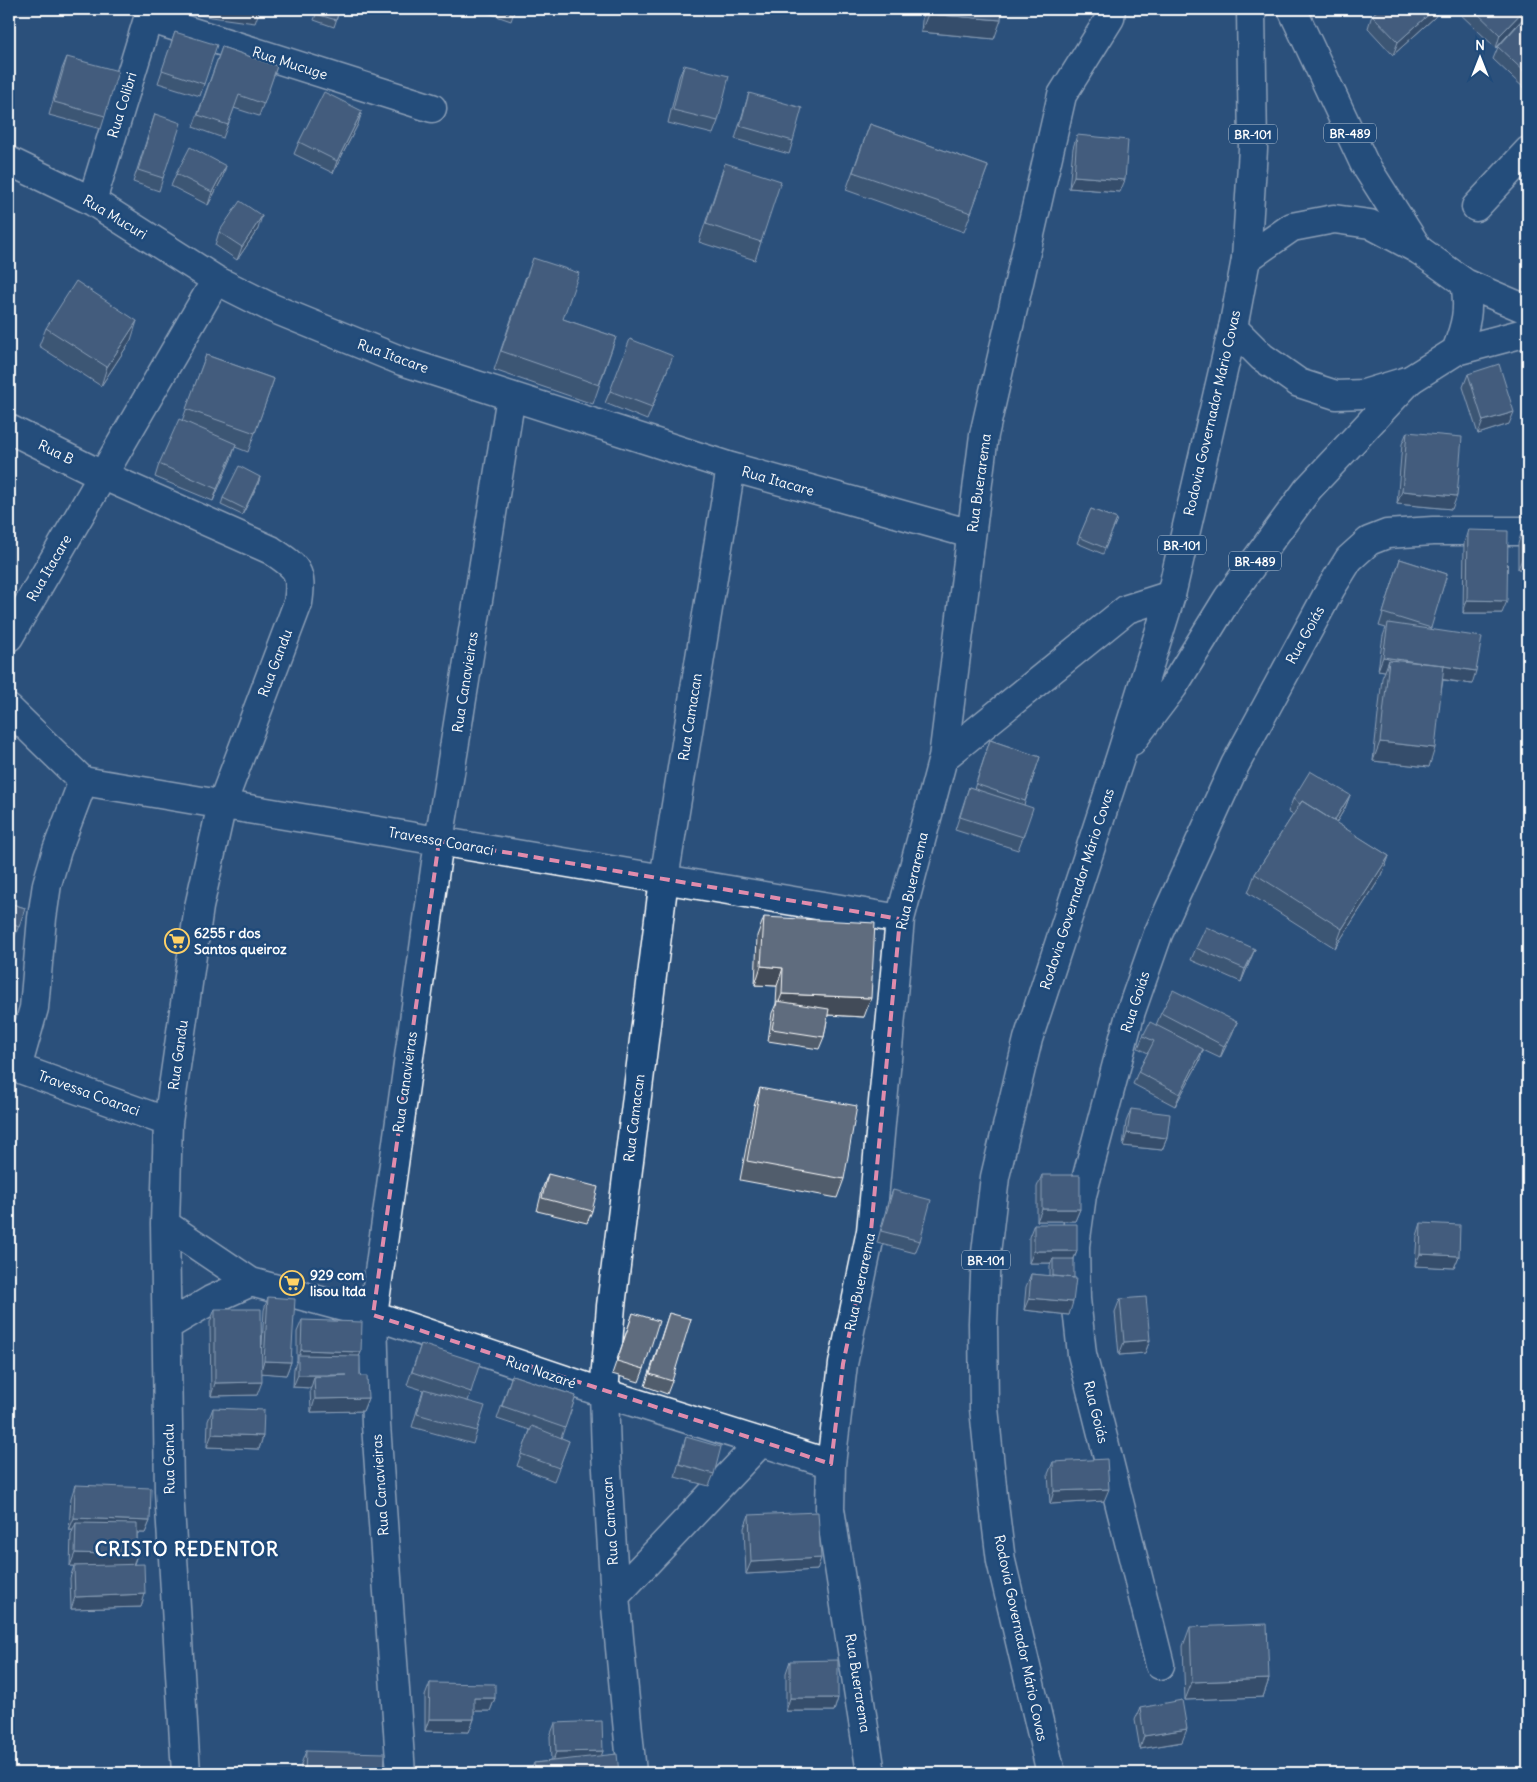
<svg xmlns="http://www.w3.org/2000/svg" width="1537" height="1782" viewBox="0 0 1537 1782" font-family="Delius,sans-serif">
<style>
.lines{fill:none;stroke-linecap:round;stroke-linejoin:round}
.minor-casing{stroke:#fff;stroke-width:31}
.major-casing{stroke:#fff;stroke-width:31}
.highway-casing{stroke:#fff;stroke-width:31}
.minor{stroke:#1f4a7a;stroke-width:28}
.major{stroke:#1f4a7a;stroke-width:28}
.highway{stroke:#1f4a7a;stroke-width:28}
.wall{fill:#515d6c;stroke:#fff}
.shaded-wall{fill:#424c58;stroke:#fff}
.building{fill:#5e6c7e;stroke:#fff}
.marked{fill:none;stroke:#e08cad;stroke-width:4;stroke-dasharray:10 6;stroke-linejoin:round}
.labels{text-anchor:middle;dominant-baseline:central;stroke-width:5;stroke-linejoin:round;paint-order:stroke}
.shield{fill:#1f4a7a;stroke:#bcc9d7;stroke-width:1}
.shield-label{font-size:12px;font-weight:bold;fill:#fff}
.street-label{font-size:14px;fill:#fff;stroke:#1f4a7a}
.poi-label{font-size:14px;font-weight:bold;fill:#fff;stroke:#1f4a7a;text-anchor:start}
.district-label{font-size:19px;font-weight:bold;letter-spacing:1px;fill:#fff;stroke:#1f4a7a}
</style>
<rect width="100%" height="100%" fill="#2c517b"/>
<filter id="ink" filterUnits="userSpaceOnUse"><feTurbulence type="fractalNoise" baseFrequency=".02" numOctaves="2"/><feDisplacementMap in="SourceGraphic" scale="10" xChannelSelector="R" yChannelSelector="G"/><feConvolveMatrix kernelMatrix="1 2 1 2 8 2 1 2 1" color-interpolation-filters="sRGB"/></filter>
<g filter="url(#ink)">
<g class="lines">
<defs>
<path id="minor" d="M148,18L432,108
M9,161L92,201L216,280L272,308L402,361L731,467L971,534
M92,201L151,9
M1476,207L1528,151
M9,429L102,475L271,550C296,567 303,570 298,603L222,804L199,907L168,1122L165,1224L169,1491L186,1773
M9,637L216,280
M9,709L83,781L900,919
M943,758L1127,609L1171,595
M9,1065L168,1122
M17,1068L34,1008L42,918L47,884L57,850L83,781
M165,1224L251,1282L373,1315L604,1393L831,1464
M167,1326L211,1300L251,1282
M615,1596L761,1442
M1160,1665L1082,1354L1076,1299L1075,1246L1082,1195L1131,1011L1158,934L1235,765L1331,588L1349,559L1369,541L1387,534L1433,531H1528
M401,1773L376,1425L373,1315L439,841L511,396
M632,1773L615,1596L606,1453L604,1393L611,1306L664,879L731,467
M871,1773L830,1509L831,1464L843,1364L871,1231L900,919L943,758L984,435L1062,95L1110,18L1111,9"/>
<path id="major" d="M1246,259L1292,227L1334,219L1370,224L1419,250L1465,283L1528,310
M1233,328L1262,357L1299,383L1336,395L1364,394L1410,380L1456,351L1528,332
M1456,351C1466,325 1470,310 1465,283"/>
<path id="highway" d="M1292,9L1364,163L1419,250
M1132,741L1173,687L1228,598L1308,489L1410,380
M1051,1773L1001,1561L993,1496L984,1408L983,1323L986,1253L995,1177L1028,1039L1120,758L1171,595L1233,328L1246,259L1253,149L1251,9"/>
</defs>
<use href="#minor" class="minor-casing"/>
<use href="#major" class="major-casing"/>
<use href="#highway" class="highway-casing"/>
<use href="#minor" class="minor"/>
<use href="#major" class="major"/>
<use href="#highway" class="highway"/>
</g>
<path class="wall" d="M318,9H340L334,27L314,20Z
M489,9H515L511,21L488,13Z
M923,9H1002L994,39L921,32Z
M1379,9H1438L1435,17L1393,55L1368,28L1372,15Z
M1455,9H1528V13L1496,48Z
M1528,14V92L1493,59L1498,47Z
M175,32L204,84L200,96L158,83Z
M222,47L277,66L259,116L234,108L223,138L193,127Z
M67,57L105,116L101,129L49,115L62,69Z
M684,65L718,121L713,134L668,123L679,77Z
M749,93L793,141L789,154L735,139Z
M362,111L358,124L333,173L294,154L299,142Z
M155,114L163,178L159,191L133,182Z
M870,124L988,166L964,232L846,190Z
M1077,135L1120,192L1069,188L1073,148Z
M725,163L761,242L755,260L699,242Z
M176,174L222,179L208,205L171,186Z
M258,229L237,260L215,245L219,232Z
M526,276L563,319L616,337L593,404L494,370Z
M46,328L131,340L101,386L39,346Z
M206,355L274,379L248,452L235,447L213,501L155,477L159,464L182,421Z
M668,368L647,420L605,403L610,391Z
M1468,374L1509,424L1478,434L1463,387Z
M1407,432L1452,509L1397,504L1402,444Z
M260,477L258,484L242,515L221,505L223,498Z
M1091,509L1117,519L1103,554L1077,543Z
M1468,530L1502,613H1463L1464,543Z
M1522,531H1528V569H1518V544Z
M1400,559L1447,574L1430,629L1472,684L1443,680L1429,767L1373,761L1382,678L1385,671L1378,670L1383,636L1386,628L1379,626Z
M990,740L1040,757L1024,805L1023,837L1018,850L955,830L969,787L974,789Z
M1350,795L1345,808L1336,823L1389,856L1382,875L1335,948L1248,893L1255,874L1293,815L1288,812L1293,799Z
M9,903L25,908L14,939L9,937Z
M764,917L864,1017L828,1015L824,1037L819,1049L768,1041L772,1013L776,1004L777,986L755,985L757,936Z
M1196,948L1250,961L1241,982L1191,960Z
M1161,1013L1237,1022L1232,1034L1220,1058L1203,1050L1199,1062L1175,1106L1133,1084L1138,1072L1148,1053L1138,1048L1143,1036L1156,1025Z
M760,1088L844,1179L837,1198L740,1180L754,1106Z
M1131,1109L1167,1138L1162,1150L1123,1146L1126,1122Z
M548,1174L592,1211L587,1223L537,1211L543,1187Z
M1042,1175L1080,1209L1075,1221H1037V1187Z
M893,1190L920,1241L915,1253L877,1243L888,1202Z
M1421,1223L1459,1256L1454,1268L1415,1266L1417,1236Z
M1034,1224L1077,1251L1074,1259L1069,1315L1024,1310L1026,1287L1031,1274L1050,1276V1266L1051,1263H1029V1237Z
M268,1297L291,1362L286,1375L262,1373L257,1395L211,1396L210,1322L215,1309L262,1345L264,1310Z
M1120,1299L1150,1340L1145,1353L1119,1355L1115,1312Z
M633,1313L644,1369L639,1382L612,1374Z
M669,1313L672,1381L667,1394L645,1386Z
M302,1320L361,1352L359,1356L360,1376L368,1398L363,1411L311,1412L310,1389L311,1388L293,1387L294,1368L297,1360V1332Z
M421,1344L471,1392L468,1401L477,1431L473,1444L412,1427L423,1390L407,1385Z
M512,1375L576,1396L561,1438L569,1441L554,1481L517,1466L530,1430L497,1419Z
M213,1408L263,1436L259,1449L207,1447L208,1421Z
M686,1437L714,1474L709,1486L675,1477L682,1450Z
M1053,1462L1104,1501L1050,1504L1048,1474Z
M75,1485L150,1521L145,1533H137V1555L134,1564L141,1607L71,1609L70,1578L74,1566H70L71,1535L73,1530H69L71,1498Z
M749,1515L817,1570L746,1574L744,1528Z
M1190,1627L1269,1679L1263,1697L1185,1700L1183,1646Z
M790,1661L838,1698L834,1711H786V1673Z
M430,1683L495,1698L490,1711H474V1719L469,1732L425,1731V1696Z
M1140,1708L1182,1742L1140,1749L1135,1720Z
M555,1723L603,1751L601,1755L619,1773H530L534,1763L551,1761L550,1736Z
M306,1751L384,1773H301V1764Z"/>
<path class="shaded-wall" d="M185,9H260L255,23L183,13Z
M780,9H791L779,12Z
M1435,9H1438L1435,17L1393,55L1398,42Z
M1525,9H1528V13L1496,48L1500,35Z
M928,14L1001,20L994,39L921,32Z
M362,111L358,124L333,173L337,161Z
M226,166L222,179L208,205L212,192Z
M1074,176L1125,180L1120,192L1069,188Z
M262,216L258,229L237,260L242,247Z
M137,321L131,340L101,386L107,367Z
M1514,412L1509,424L1478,434L1483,421Z
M236,444L232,457L213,501L217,489Z
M260,477L258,484L242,515L245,509Z
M1402,491L1457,496L1452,509L1397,504Z
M1528,556V569H1518L1523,557Z
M1467,600L1507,601L1502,613H1463Z
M1383,657L1476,671L1472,684L1388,671L1389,660L1385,671L1378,670Z
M1380,742L1435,748L1429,767L1373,761Z
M1350,795L1345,808L1328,836L1333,823Z
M1389,856L1382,875L1335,948L1342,929Z
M1255,949L1250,961L1241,982L1245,969Z
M761,966L783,968L777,986L755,985Z
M782,994L871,998L864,1017L775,1012Z
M1237,1022L1232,1034L1220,1058L1224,1046Z
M1203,1049L1199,1062L1175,1106L1180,1094Z
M1127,1133L1167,1138L1162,1150L1123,1146Z
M1042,1209H1080L1075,1221H1037Z
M1034,1251H1077L1072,1263L1053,1259L1051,1263H1029Z
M1420,1254L1459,1256L1454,1268L1415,1266Z
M1029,1298L1073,1302L1069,1315L1024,1310Z
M1150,1340L1145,1353L1119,1355L1124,1342Z
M301,1350L361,1352L356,1364L298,1358Z
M264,1361L291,1362L286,1375L260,1373Z
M298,1375H347L314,1377L311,1388L293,1387Z
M262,1382L257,1395L211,1396L215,1383Z
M368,1398L363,1411L311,1412L315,1399Z
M212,1434L263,1436L259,1449L207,1447Z
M1109,1489L1104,1501L1050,1504L1054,1491Z
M74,1518L150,1521L145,1533L76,1531V1523L73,1530H69Z
M75,1553L137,1555L132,1567L70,1566Z
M821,1558L817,1570L746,1574L751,1562Z
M145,1594L141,1607L71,1609L75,1597Z
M1269,1679L1263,1697L1185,1700L1192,1682Z
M474,1698H495L490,1711H469Z
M790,1698H838L834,1711H786Z
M429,1719H474L469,1732L425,1731Z
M1187,1729L1182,1742L1140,1749L1144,1736Z
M603,1751L599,1763L551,1765L556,1752Z"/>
<path class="building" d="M318,9H340L336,20L316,14Z
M497,9H515L513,15Z
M928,9H1002L1001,20L928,14Z
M1379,9H1435L1398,42L1372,15Z
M1473,9H1525L1500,35Z
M1528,14V75L1498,47Z
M175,32L217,45L204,84L162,70Z
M222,47L277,66L264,104L239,95L228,125L198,115Z
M67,57L118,71L105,116L54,102Z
M684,65L729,76L718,121L673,110Z
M324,92L362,111L337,161L299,142Z
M749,93L802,108L793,141L740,126Z
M155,114L181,123L163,178L138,170Z
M870,124L988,166L971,213L853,172Z
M1077,135L1128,140L1125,180L1074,176Z
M190,147L226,166L212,192L176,174Z
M725,163L781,181L761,242L706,224Z
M240,201L262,216L242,247L219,232Z
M533,258L579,273L563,319L616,337L599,385L501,351Z
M76,281L137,321L107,367L46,328Z
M630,339L673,356L652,407L610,391Z
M206,355L274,379L255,433L186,409Z
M1499,364L1514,412L1483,421L1468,374Z
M179,419L236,444L217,489L159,464Z
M1407,432L1462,437L1457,496L1402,491Z
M239,466L260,477L245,509L223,498Z
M1091,509L1117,519L1105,548L1079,537Z
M1468,530L1508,531L1507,601L1467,600Z
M1522,531H1528V556L1523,557Z
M1400,559L1447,574L1431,628L1383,613Z
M1388,623L1482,637L1476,671L1444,666V665L1416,662L1383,657Z
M1389,660L1444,665L1435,748L1380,742Z
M990,740L1040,757L1025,801L976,784Z
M1310,771L1350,795L1334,821L1302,801L1300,804L1293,799Z
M969,787L1033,808L1023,837L960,817Z
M1302,801L1389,856L1342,929L1255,874Z
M9,903L25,908L19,927L9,923Z
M764,917L875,923L871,998L782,994L783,968L761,966Z
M1206,927L1255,949L1245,969L1196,948Z
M1173,990L1237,1022L1224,1046L1161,1013Z
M777,1001L829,1009L824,1037L772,1029Z
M1150,1022L1203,1049L1180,1094L1138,1072L1154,1041L1143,1036Z
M760,1088L857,1106L844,1179L747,1161Z
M1131,1109L1170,1114L1167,1138L1127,1133Z
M548,1174L598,1187L592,1211L542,1198Z
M1042,1175H1080V1209H1042Z
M893,1190L931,1200L920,1241L881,1231Z
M1421,1223L1460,1225L1459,1256L1420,1254Z
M1034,1224H1077V1251H1034Z
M1053,1259H1074V1278L1053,1276Z
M1031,1274L1076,1278L1073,1302L1029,1298Z
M268,1297L295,1299L291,1362L264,1361Z
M1146,1297L1150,1340L1124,1342L1120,1299Z
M215,1309H261L262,1382L215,1383Z
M633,1313L659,1321L644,1369L617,1361Z
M669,1313L691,1319L672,1381L650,1374Z
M302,1320L362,1322L361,1352L301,1350Z
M421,1344L480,1363L471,1392L412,1372Z
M298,1355L360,1356V1376H367L368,1398L315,1399L314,1377L347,1375H298Z
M512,1375L576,1396L565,1428L502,1406Z
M424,1389L485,1406L477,1431L417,1414Z
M213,1408L264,1410L263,1436L212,1434Z
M532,1426L569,1441L559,1468L521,1454Z
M686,1437L721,1447L714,1474L679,1464Z
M1107,1459L1109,1489L1054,1491L1053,1462Z
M75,1485L151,1488L150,1521L74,1518Z
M818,1512L821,1558L751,1562L749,1515Z
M76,1523L137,1524V1555L75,1553Z
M144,1564L145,1594L75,1597L74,1566Z
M1267,1624L1269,1679L1192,1682L1190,1627Z
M838,1660V1698H790V1661Z
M430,1683L495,1684V1698H474V1719H429Z
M1182,1700L1187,1729L1144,1736L1140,1708Z
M602,1721L603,1751L556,1752L555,1723Z
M306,1751L385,1753L384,1773H305Z
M617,1754L619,1773H535L534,1763Z"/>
</g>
<path d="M0 0H1537V1782H0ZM439,841L900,919L871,1231L843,1364L831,1464L373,1315Z" fill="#2c517b" fill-opacity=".55" fill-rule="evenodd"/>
<path class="marked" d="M439,841L900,919L871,1231L843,1364L831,1464L373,1315Z"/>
<defs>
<symbol id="supermarket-ring" viewBox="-11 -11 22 22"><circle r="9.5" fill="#1f4a7a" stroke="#ffd166" stroke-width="1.5"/><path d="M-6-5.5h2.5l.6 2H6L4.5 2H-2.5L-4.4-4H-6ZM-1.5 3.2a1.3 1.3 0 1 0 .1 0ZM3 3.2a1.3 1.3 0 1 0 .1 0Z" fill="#ffd166"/></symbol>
</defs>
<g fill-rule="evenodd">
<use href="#supermarket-ring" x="163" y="927" width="28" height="28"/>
<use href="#supermarket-ring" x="278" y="1269" width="28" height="28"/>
</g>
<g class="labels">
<g class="shield">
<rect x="1324" y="123.5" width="52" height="19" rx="4"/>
<rect x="1229" y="124.5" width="48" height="19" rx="4"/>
<rect x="1158" y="535.5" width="48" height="19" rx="4"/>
<rect x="1229" y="551.5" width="52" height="19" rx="4"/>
<rect x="962" y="1250.5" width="48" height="19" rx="4"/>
</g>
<g class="shield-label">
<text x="1350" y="133">BR-489</text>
<text x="1253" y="134">BR-101</text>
<text x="1182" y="545">BR-101</text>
<text x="1255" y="561">BR-489</text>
<text x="986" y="1260">BR-101</text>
</g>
<g class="street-label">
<text transform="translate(290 63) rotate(18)">Rua Mucuge</text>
<text transform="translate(122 105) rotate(-73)">Rua Colibri</text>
<text transform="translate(115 217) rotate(31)">Rua Mucuri</text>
<text transform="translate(393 356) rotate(20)">Rua Itacare</text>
<text transform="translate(1212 413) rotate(-77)">Rodovia Governador Mário Covas</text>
<text transform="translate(56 452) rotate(26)">Rua B</text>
<text transform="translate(778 481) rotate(16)">Rua Itacare</text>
<text transform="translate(979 483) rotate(-82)">Rua Buerarema</text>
<text transform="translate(49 568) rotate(-60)">Rua Itacare</text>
<text transform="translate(1305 635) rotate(-61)">Rua Goiás</text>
<text transform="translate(275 663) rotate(-69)">Rua Gandu</text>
<text transform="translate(465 682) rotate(-81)">Rua Canavieiras</text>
<text transform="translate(690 717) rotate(-81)">Rua Camacan</text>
<text transform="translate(441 841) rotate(10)">Travessa Coaraci</text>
<text transform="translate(912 881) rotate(-77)">Rua Buerarema</text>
<text transform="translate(1077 889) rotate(-72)">Rodovia Governador Mário Covas</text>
<text transform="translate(1135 1002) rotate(-72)">Rua Goiás</text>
<text transform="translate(178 1055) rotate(-82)">Rua Gandu</text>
<text transform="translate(405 1082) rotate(-82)">Rua Canavieiras</text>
<text transform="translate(89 1093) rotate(20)">Travessa Coaraci</text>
<text transform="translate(634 1118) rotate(-83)">Rua Camacan</text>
<text transform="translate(860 1282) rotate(-78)">Rua Buerarema</text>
<text transform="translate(541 1372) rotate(19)">Rua Nazaré</text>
<text transform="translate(1096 1412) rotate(76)">Rua Goiás</text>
<text transform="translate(169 1459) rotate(-91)">Rua Gandu</text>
<text transform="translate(380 1485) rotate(-94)">Rua Canavieiras</text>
<text transform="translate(610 1521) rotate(-94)">Rua Camacan</text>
<text transform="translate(1021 1638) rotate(78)">Rodovia Governador Mário Covas</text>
<text transform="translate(858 1683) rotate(81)">Rua Buerarema</text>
</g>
<g class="poi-label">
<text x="194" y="933">6255 r dos<tspan x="194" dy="16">Santos queiroz</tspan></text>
<text x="310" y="1275">929 com<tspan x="310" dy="16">lisou ltda</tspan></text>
</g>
<g class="district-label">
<text x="187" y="1549">CRISTO REDENTOR</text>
</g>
</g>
<rect width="1537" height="1782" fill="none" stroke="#1f4a7a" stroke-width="30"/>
<rect x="15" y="15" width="1507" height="1752" fill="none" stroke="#fff" stroke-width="2" filter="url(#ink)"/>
<g transform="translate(1480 58)" stroke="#1f4a7a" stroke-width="4" paint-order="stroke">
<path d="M0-4L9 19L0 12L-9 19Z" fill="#ffffff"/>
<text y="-8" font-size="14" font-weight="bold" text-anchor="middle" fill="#ffffff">N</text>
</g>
</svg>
